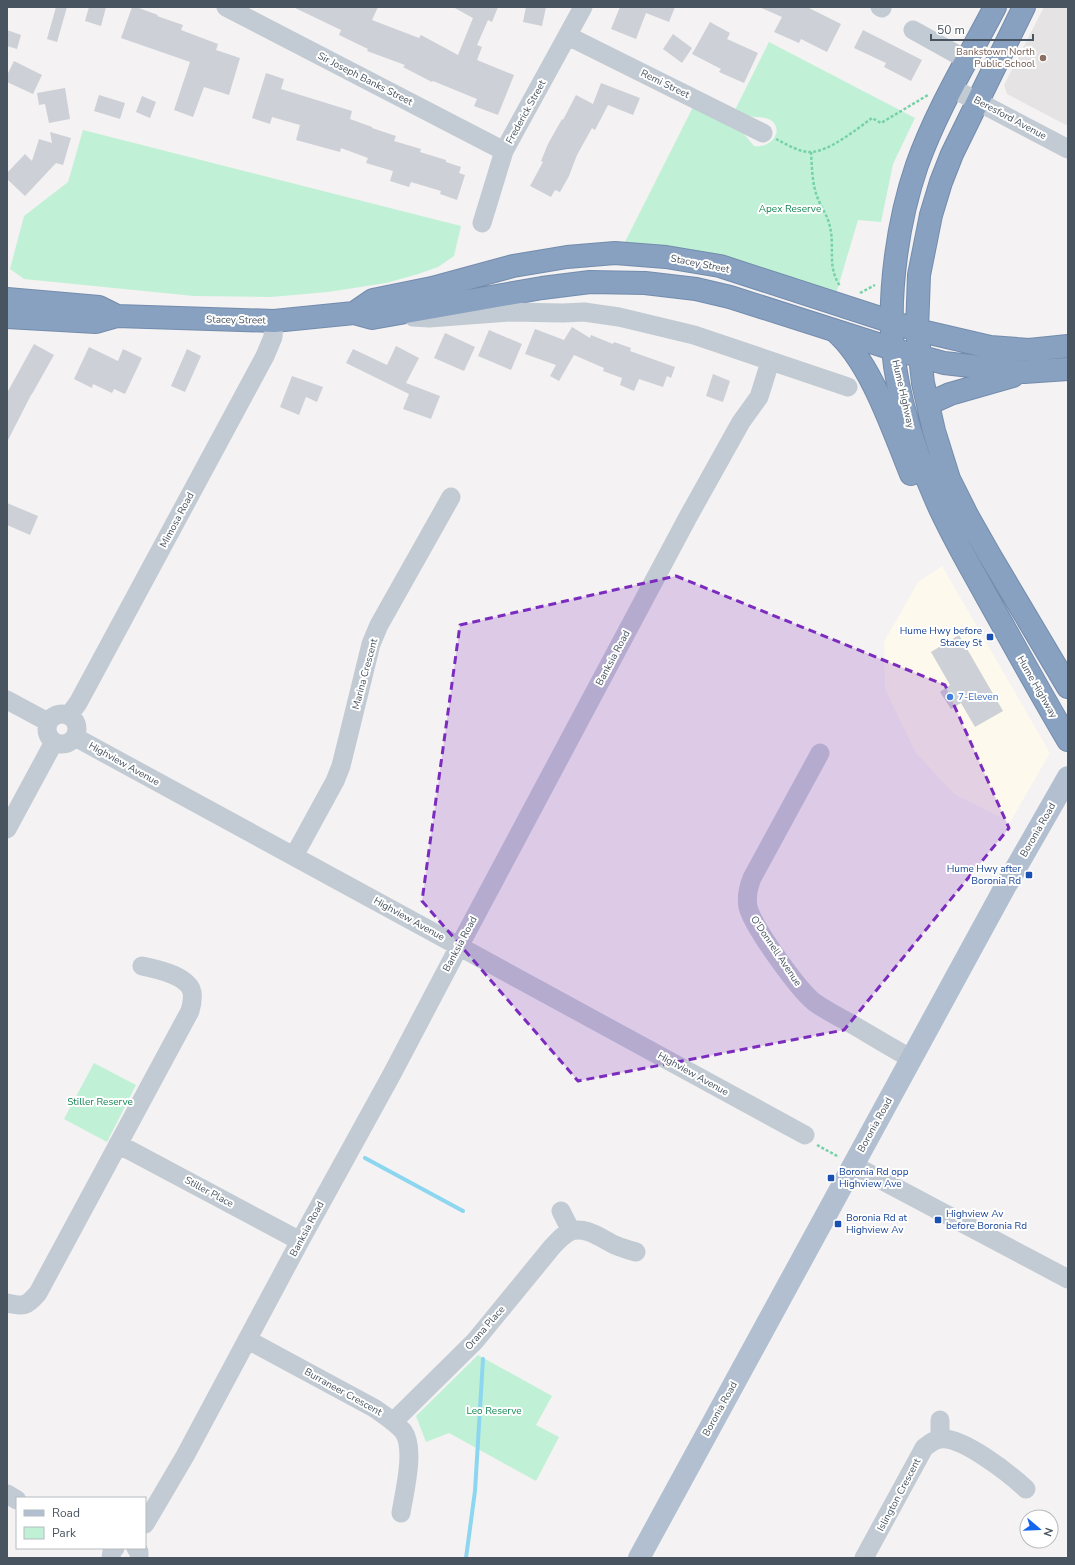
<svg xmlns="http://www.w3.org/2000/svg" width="1075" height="1565" viewBox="0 0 1075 1565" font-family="'Nunito Sans',sans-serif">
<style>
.commercial{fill:#fdf9ec}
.education{fill:#e5e3e3}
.green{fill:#c0f1d6}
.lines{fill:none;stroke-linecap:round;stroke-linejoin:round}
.stream{stroke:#8cd6f0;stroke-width:4}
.building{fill:#cdd0d6}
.highway-casing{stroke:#738cad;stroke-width:24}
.path{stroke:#76d1a9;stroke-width:2.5;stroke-dasharray:3 2;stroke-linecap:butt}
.minor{stroke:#c2cbd3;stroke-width:19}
.major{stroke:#b1bfd1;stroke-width:22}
.highway{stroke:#88a1c1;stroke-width:22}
.marked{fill:#7b2cbf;fill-opacity:0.2;stroke:#7b2cbf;stroke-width:3;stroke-dasharray:8 5;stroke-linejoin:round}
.education-dot{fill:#8d6e63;stroke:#fff;stroke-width:1.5}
.transit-dot{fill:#1a4fb4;stroke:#fff;stroke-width:1.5}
.shop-dot{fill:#3f7fe0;stroke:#fff;stroke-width:1.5}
.labels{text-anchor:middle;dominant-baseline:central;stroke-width:4;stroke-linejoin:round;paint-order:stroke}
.education-label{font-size:10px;fill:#785e54;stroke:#fff;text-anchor:end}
.street-label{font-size:10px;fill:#485460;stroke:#fff}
.park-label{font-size:10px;fill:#148653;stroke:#fff}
.transit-label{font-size:10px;fill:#164399;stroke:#fff;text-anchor:start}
.shop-label{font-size:10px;fill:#366cbe;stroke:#fff;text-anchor:start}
</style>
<rect width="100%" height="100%" fill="#f4f2f2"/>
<path class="commercial" d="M942,566L1050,753L1010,822L954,794L916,753L885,689L884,642L918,582Z"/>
<path class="education" d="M1044,7H1068V126L1007,94L1004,85Z"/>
<path class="green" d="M769,42L915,118L893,164L881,222L858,220L836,294L672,248L625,242L693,107L743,133L754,146C768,149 784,134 773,122C766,116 757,118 749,116C744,115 739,112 735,110Z
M83,130L461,226L454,256L438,267L418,274L386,283L328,292L271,297L194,296L24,279L10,269L24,216L68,182Z
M94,1063L136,1085L107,1142L64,1119Z
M478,1355L552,1396L536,1425L559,1437L536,1481L449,1433L426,1442L416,1416Z"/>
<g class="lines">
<path class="stream" d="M365,1158L463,1211
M466,1558L475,1491L483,1359"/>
</g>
<path class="building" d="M56,7H67L57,42L47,39Z
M89,7H106L101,26L85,21Z
M132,7H136L158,15L157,16L183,25L181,30L218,44L216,50L240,58L229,95L204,87L193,117L174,110L190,62L121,38Z
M293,7H378L372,20L419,38L421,35L458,55L473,18L453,7H498L492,22L488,20L477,45L482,47L477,60L514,75L498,115L474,106L477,99L433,81L432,82L403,67L405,65L367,51L368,49L339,35L341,30Z
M526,7H546L542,26L523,22Z
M620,7H675L669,22L646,13L636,39L611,29Z
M759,7H807L841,24L827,52L801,39L799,43L774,32L782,17Z
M710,22L730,33L727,39L758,53L744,83L719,72L721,69L692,54Z
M7,30L21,35L17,49L7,46Z
M863,30L922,60L911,81L884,67L886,63L854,48Z
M673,34L692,48L682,63L663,49Z
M14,61L42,75L33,94L7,82V75Z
M266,73L284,79L281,89L352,111L350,119L372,127V128L396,136L394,141L421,149L420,152L446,160V162L461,167L459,173L465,175L457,200L440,194L441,191L411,182L409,187L390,181L393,171L366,163L368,158L341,148L340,152L296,140L300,125L272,117L270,124L252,118Z
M601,83L640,98L633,115L608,105L595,130L592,128L577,155L569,176L560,192L555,190L551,197L530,186L543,162L541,161L548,144L562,119L563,120L576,95L593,104Z
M65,88L70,119L49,123L45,104L39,105L37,93Z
M99,95L125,103L120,119L94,111Z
M142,96L156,102L150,118L136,112Z
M50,132L71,138L63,165L56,163L25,196L7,179V173L25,154L32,161L39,139L52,143Z
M572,327L590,338L591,335L613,344L614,342L631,348L630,351L675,367L671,378L667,376L663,387L639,379L634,391L620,385L622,378L603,371L604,368L574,355L559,381L550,376L556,365L525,354L535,329L564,340Z
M489,330L522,344L511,370L478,356Z
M445,333L475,347L464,371L434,358Z
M34,344L54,355L32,394L31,395L7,442V393Z
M396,346L419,358L406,383L440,396L431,419L403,409L409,394L346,363L353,349L387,365Z
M89,347L118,361L123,349L142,358L125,394L114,389L112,393L93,384L92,388L74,379Z
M187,349L201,356L185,392L171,386Z
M713,374L730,381L723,402L706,396Z
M292,376L323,387L317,402L306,397L299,415L280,407Z
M7,503L38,516L30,535L7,525Z
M959,635L1003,711L975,727L961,703L951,709L940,692L950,685L931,652Z"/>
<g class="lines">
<defs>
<path id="highway" d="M995,7C968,59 937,109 917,165C898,220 888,291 893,349C897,396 915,452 934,495C949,531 969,564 987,597C1014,645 1040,693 1068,740
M1024,7L952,154L941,182L931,215L919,275L917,330L923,383L934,431L949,479L968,517L989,554L1068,687
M7,299L99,307L117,316
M354,313L373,300L432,288L513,266L567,257L615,253L666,257L720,266L917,330L990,347L1029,350L1068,346
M7,317L96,322L117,316L274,321L354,313L372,318L542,288L590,282L645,283L696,289L730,297L893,349L944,363L1024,372L1068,369
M835,331C871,362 893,430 911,474
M928,404L950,394L1013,376"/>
</defs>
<use href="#highway" class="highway-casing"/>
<path class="path" d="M776,139C786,144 797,151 808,152C826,154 857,129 872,118L881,123L928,95
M811,152C812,167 812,187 819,201C822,209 827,215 829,223C836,246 826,265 840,286
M860,293L875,285
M817,1145L839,1157"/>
<path class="minor" d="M226,7L504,151
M880,7L882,8
M913,30L967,60
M568,36L763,133
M952,88L1068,149
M482,223L504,151L583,7
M413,317L429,318L511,312L563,313L584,312L619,317L694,335L848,387
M7,700L48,722
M47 729a15 15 0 1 1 30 0a15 15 0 1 1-30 0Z
M69,715L78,703L265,356L273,337L274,321
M75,737L805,1135
M820,753L752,878C748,888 746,896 748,907C753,927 798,989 814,1002C825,1010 837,1016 848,1022C869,1034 890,1047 912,1059
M7,829L54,742
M294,856L335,781L341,766L371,644L379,625L451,497
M118,1144L300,1241
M853,1165L1068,1279
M561,1211L571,1231
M7,1303C24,1307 27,1306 38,1293L190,1011C192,1004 194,996 191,989C184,975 157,969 142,966
M248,1340L374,1408C384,1415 395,1422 403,1431C416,1448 404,1493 401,1513
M393,1422L475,1341L552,1247C558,1241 563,1234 571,1231C586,1226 602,1239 615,1245C622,1248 629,1250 636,1252
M940,1439V1420
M7,1494L17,1500
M145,1524L185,1456L300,1241L392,1074L454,956L688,517L741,422L759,397L770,362
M136,1548L139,1552V1558
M111,1558L112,1551L115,1548
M864,1558L924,1448C929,1444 933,1440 940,1439C962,1436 1010,1474 1026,1489"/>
<path class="major" d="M639,1558L1005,887L1068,777"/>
<use href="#highway" class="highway"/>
</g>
<path class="marked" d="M676,576L945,685L1009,828L844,1030L578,1081L422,901L460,625Z"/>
<circle class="education-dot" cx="1043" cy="58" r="4"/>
<g class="transit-dot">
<rect x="986" y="633" width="8" height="8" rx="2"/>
<rect x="1025" y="871" width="8" height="8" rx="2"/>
<rect x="827" y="1174" width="8" height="8" rx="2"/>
<rect x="934" y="1216" width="8" height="8" rx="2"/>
<rect x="834" y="1220" width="8" height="8" rx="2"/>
</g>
<circle class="shop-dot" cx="950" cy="697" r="4"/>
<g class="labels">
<g class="education-label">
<text x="1035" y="52">Bankstown North<tspan x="1035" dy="12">Public School</tspan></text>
</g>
<g class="street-label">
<text transform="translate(365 79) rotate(27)">Sir Joseph Banks Street</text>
<text transform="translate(665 84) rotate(26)">Remi Street</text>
<text transform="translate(526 112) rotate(-61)">Frederick Street</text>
<text transform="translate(1010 118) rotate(28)">Beresford Avenue</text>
<text transform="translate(700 264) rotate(11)">Stacey Street</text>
<text transform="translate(236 320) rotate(1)">Stacey Street</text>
<text transform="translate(903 394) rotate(77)">Hume Highway</text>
<text transform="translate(177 520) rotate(-62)">Mimosa Road</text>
<text transform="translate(613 658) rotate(-62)">Banksia Road</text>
<text transform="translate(365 674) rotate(-75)">Marina Crescent</text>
<text transform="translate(1037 687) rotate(60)">Hume Highway</text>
<text transform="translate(124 764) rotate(29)">Highview Avenue</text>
<text transform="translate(1038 830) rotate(-60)">Boronia Road</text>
<text transform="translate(409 919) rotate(29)">Highview Avenue</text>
<text transform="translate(460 944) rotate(-62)">Banksia Road</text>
<text transform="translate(776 951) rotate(56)">O'Donnell Avenue</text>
<text transform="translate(693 1074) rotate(29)">Highview Avenue</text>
<text transform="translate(875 1125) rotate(-61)">Boronia Road</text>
<text transform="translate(209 1192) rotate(28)">Stiller Place</text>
<text transform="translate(307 1229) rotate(-62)">Banksia Road</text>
<text transform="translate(485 1328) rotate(-49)">Orana Place</text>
<text transform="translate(343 1392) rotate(29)">Burraneer Crescent</text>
<text transform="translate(720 1409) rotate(-61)">Boronia Road</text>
<text transform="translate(899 1495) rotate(-62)">Islington Crescent</text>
</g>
<g class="park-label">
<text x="790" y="209">Apex Reserve</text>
<text x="100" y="1102">Stiller Reserve</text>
<text x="494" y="1411">Leo Reserve</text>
</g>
<g class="transit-label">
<text x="982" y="631" text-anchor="end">Hume Hwy before<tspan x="982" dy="12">Stacey St</tspan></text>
<text x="1021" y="869" text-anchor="end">Hume Hwy after<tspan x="1021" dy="12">Boronia Rd</tspan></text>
<text x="839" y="1172">Boronia Rd opp<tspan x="839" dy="12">Highview Ave</tspan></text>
<text x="946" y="1214">Highview Av<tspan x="946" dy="12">before Boronia Rd</tspan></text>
<text x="846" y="1218">Boronia Rd at<tspan x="846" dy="12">Highview Av</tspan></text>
</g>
<g class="shop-label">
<text x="958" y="697">7-Eleven</text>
</g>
</g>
<rect width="1075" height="1565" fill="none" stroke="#485460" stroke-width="16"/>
<rect x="16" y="1497" width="130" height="52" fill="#ffffff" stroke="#b6bbbf"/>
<rect x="24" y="1510" width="20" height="6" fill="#b1bfd1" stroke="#b6bbbf"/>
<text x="52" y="1517" font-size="12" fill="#485460">Road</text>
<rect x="24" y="1527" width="20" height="12" fill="#c0f1d6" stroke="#b6bbbf"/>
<text x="52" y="1537" font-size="12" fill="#485460">Park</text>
<g transform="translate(1039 1529) rotate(109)"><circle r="19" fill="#ffffff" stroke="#b6bbbf"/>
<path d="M0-3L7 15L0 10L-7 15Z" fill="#1367ec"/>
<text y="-6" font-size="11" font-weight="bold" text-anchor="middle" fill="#485460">N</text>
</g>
<path d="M931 34v6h102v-6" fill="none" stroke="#485460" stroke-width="2"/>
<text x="937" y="34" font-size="12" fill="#485460" stroke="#ffffff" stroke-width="3" paint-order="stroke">50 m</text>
</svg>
